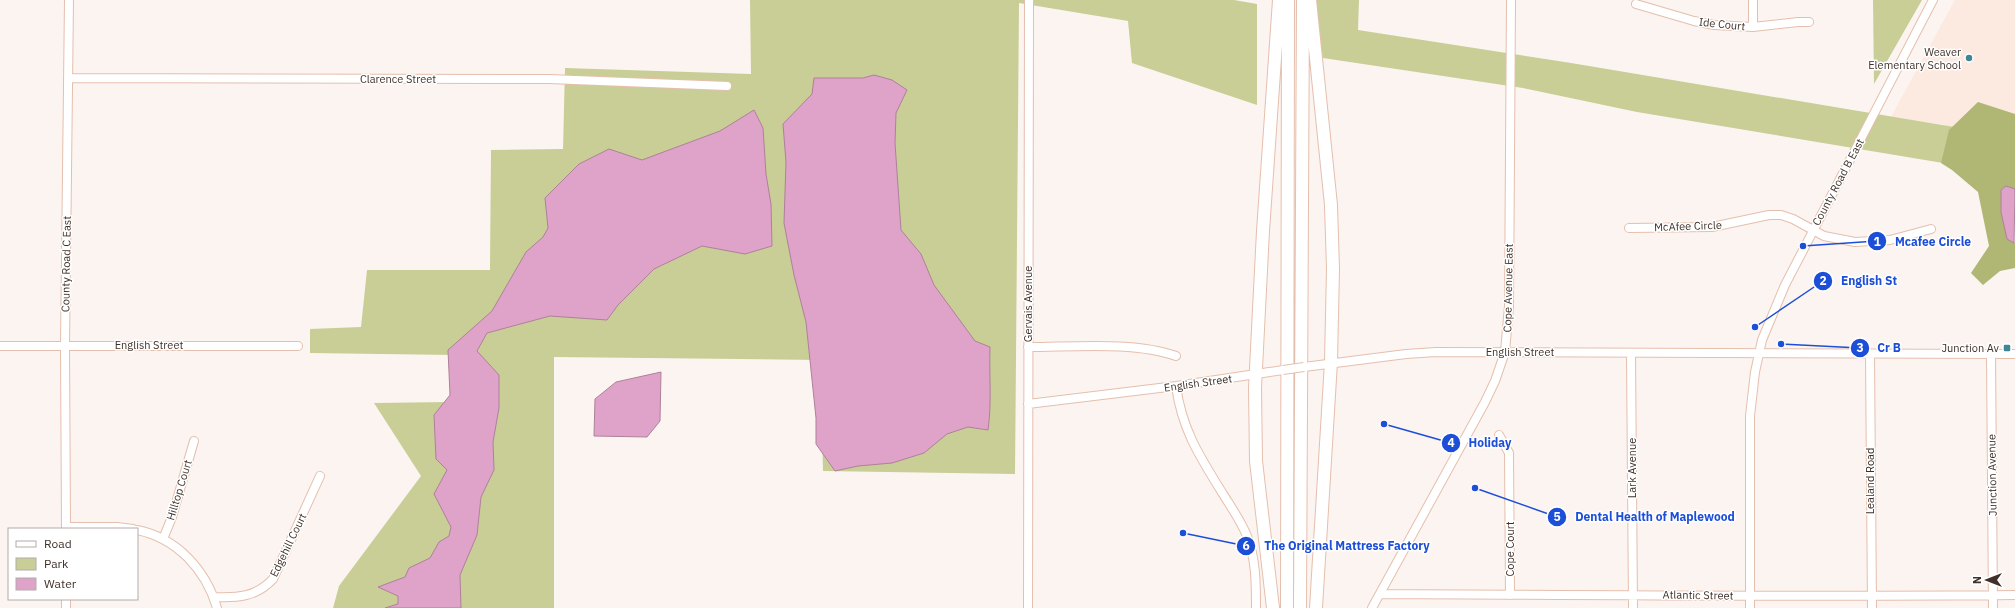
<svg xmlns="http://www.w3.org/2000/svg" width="2015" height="608" viewBox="0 0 2015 608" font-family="'IBM Plex Sans',sans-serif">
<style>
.built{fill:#fce9e0}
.green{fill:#c8ce95}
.forest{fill:#b0b775}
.water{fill:#dfa3ca;stroke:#af809a}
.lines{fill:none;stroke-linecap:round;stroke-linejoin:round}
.minor-casing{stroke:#e5bfad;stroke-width:10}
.highway-casing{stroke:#e5bfad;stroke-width:14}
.minor{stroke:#fff;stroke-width:8}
.highway{stroke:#fff;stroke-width:12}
.minor-bridge-casing{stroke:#e5bfad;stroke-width:10;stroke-linecap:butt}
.minor-bridge{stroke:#fff;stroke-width:8}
.poi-dot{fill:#408593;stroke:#fff;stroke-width:1.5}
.labels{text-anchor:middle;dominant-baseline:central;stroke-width:3;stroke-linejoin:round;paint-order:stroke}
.street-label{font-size:11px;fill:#3f3029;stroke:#fff}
.poi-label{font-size:11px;fill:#3f3029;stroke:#fff;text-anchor:end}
.leader{fill:none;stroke:#1d4ed8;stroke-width:1.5}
.callout-dot{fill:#1d4ed8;stroke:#fff;stroke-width:1.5}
.mark-label{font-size:12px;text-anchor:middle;font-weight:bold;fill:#fff}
.callout-label{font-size:12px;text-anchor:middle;font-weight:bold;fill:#1d4ed8;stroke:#fff;stroke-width:3;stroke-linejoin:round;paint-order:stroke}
</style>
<rect width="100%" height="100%" fill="#fcf4f0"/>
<path class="built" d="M1955,0H2015V136L1891,117Z"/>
<path class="green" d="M750,0H1234L1257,4V105L1132,63L1128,21L1019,3L1015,474L823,471L820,360L554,357V608H333L339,586L421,476L374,403L449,402L454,355L310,353V329L361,327L367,270H490L491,150L563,149L565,68L751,74Z
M1314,0H1359L1358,30L1571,63L1942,125L2015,136V175L1637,112L1523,88L1323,58L1314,9Z
M1873,0H1922L1874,84Z"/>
<path class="forest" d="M1978,102L2015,114V189L2006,186L2001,190V212L2014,243L2015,242V268L2000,271L1983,285L1971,273L1989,246L1978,192L1952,170L1941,163L1949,130Z"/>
<path class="water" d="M874,75L892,80L907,90L896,113L895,143L901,230L921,254L934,285L975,341L990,347C989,375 992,402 988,430L968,427L947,434L924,453L892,463L858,466L835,471L816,444V418L806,322L794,275L784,223L786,162L783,124L812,94L814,78H863Z
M754,110L763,128L766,174L771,204L772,246L745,254L702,246L654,269L618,305L607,320L550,316L487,333L477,351L499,375V408L493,442L494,470L481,497L477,535L460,575L461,608H385L398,604V596L378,587L405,577L409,568L430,558L439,542L449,536L451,527L434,494L447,470L436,459L434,415L450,395L448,350L492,311L526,252L543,237L548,228L545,198L579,164L609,149L642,160L720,131Z
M2006,186L2015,189L2014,243L2007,239L2001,212V190Z
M661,372L660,421L647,437L594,436L595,399L616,382Z"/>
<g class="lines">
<defs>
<path id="minor" d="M1636,4L1694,21L1714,25L1753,27L1798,22H1809
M1753,27V0
M68,78L549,79L727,86
M1629,228L1712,227L1769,215H1781L1793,219L1824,236L1855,242L1890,240L1931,229
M0,346H298
M1028,347C1072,347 1135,341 1176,356
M1631,353L1633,608
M1870,354L1872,608
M1991,354L1993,608
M1304,367L1406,354L1436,352L2015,354
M1176,386C1182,430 1200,457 1223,494C1231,507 1241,521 1247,536C1256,559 1256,583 1256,608
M1028,404L1176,386L1283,370
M1499,435L1509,453L1510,595
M66,527H117L133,529
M66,529L65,345L69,0
M137,530C177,538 206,570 217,608
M163,539L172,517L194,441
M1381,594C1592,595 1804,597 2015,595
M214,597C238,598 256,597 273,579L320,476
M66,599V608
M1028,608L1029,0
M1372,608L1485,402L1495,381L1505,352L1509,306L1511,0
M1750,608V416L1755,372L1762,340L1785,285L1933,0"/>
<path id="highway" d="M1310,0L1331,205L1333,269L1331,362L1316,608
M1273,608L1256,461L1255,388L1263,231L1279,0
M1287,608L1288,0
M1300,608L1303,0"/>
</defs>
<use href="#minor" class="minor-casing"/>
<use href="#highway" class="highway-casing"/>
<use href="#minor" class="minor"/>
<use href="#highway" class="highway"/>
<defs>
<path id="minor-bridge" d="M1283,370L1304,367"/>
</defs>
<use href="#minor-bridge" class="minor-bridge-casing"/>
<use href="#minor-bridge" class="minor-bridge"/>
</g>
<g class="poi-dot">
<circle cx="1969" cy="58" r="4"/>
<rect x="2003" y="344" width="8" height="8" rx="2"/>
</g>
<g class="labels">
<g class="street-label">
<text transform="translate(1722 24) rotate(6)">Ide Court</text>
<text x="398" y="79">Clarence Street</text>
<text transform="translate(1838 182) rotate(-62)">County Road B East</text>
<text transform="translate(1688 226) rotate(-2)">McAfee Circle</text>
<text transform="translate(66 264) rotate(-89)">County Road C East</text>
<text transform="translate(1508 288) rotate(-89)">Cope Avenue East</text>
<text transform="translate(1028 304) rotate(-90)">Gervais Avenue</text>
<text x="149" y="345">English Street</text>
<text x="1520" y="352">English Street</text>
<text transform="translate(1198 383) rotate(-8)">English Street</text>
<text transform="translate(1632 468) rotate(-90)">Lark Avenue</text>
<text transform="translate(1992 475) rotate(-91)">Junction Avenue</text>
<text transform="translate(1870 481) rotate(-90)">Lealand Road</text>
<text transform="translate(179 490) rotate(-73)">Hilltop Court</text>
<text transform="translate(288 545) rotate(-64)">Edgehill Court</text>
<text transform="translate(1510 549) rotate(-90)">Cope Court</text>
<text transform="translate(1698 595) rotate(1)">Atlantic Street</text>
</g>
<g class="poi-label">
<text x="1961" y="52">Weaver<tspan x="1961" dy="13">Elementary School</tspan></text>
<text x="1999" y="348">Junction Av</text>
</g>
</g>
<path class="leader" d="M1803 246L1877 241M1755 327L1823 281M1781 344L1860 348M1384 424L1451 443M1475 488L1557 517M1183 533L1246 546"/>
<g class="callout-dot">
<circle cx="1803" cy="246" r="4"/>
<circle cx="1755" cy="327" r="4"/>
<circle cx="1781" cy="344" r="4"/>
<circle cx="1384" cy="424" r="4"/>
<circle cx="1475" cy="488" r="4"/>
<circle cx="1183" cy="533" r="4"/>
<circle cx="1877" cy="241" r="10"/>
<circle cx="1823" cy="281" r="10"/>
<circle cx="1860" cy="348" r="10"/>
<circle cx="1451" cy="443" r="10"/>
<circle cx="1557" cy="517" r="10"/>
<circle cx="1246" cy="546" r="10"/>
</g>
<g class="mark-label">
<text x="1877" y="246">1</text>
<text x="1823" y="285">2</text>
<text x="1860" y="352">3</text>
<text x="1451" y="447">4</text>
<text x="1557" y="521">5</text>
<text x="1246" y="550">6</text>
</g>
<g class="callout-label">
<text x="1933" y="246">Mcafee Circle</text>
<text x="1869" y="285">English St</text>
<text x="1889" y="352">Cr B</text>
<text x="1490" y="447">Holiday</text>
<text x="1655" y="521">Dental Health of Maplewood</text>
<text x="1347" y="550">The Original Mattress Factory</text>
</g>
<rect x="8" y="528" width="130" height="72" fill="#ffffff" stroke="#b2aca9"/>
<rect x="16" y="541" width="20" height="6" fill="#ffffff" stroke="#b2aca9"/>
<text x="44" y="548" font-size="12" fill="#3f3029">Road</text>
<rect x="16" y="558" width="20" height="12" fill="#c8ce95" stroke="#b2aca9"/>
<text x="44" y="568" font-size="12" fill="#3f3029">Park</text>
<rect x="16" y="578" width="20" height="12" fill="#dfa3ca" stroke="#b2aca9"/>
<text x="44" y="588" font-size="12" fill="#3f3029">Water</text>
<g transform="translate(1987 580) rotate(270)" stroke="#ffffff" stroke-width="3" paint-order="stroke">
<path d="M0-3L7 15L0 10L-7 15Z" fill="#3f3029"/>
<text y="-6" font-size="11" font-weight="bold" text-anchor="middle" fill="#3f3029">N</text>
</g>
</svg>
